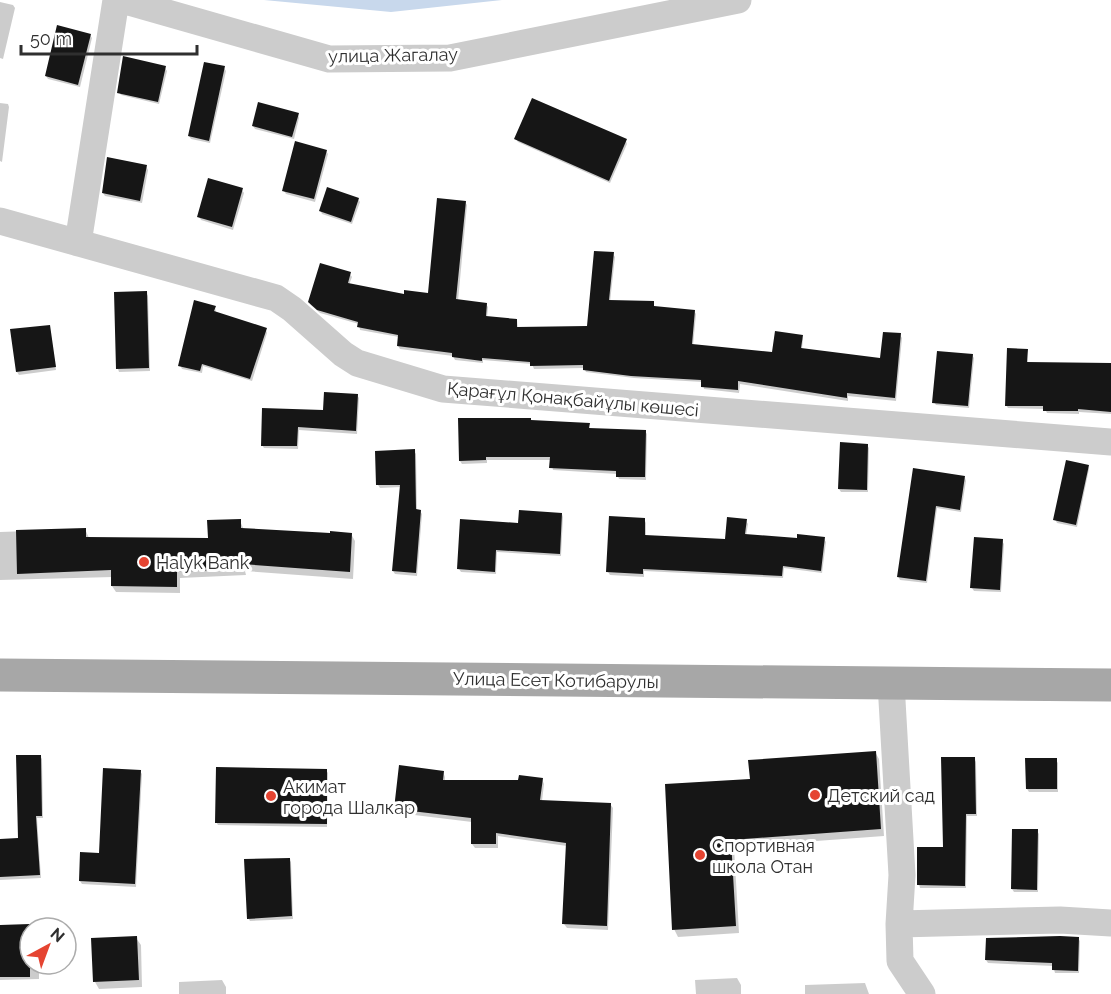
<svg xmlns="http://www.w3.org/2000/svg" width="1111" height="994" viewBox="0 0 1111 994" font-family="Raleway,sans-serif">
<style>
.water{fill:#c8d8ec}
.shadow{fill:#0003}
.building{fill:#161616}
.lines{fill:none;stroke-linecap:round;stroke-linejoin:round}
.minor{stroke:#ccc;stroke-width:27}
.major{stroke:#a7a7a7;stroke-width:33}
.poi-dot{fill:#e54431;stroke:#fff;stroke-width:2}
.labels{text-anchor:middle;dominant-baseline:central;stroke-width:6;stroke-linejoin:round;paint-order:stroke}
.street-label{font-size:18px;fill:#2f2f2f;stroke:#fff}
.poi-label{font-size:18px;fill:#2f2f2f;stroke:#fff;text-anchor:start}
</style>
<rect width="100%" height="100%" fill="#fff"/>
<path class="water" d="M264,0H502L391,12Z"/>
<path class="shadow" d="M0,2L13,5L15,8L3,59L0,58Z
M90,35L92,38L80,87L48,79L46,76Z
M165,68L167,71L159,104L121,95L119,92Z
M224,68L226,71L210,143L191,139L189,136Z
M0,103L8,104L9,107L2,162L0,161Z
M298,114L299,118L294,139L255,129L253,126Z
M516,139L626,141L627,144L610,183L518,142Z
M326,151L328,154L315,202L286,194L284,191Z
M146,166L148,170L142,203L105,196L103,193Z
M242,190L244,193L233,230L201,220L199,217Z
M358,199L360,202L352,224L322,214L320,210Z
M465,202L467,205L458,301L486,304L488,307L487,318L517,320L518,329L588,328L613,254L615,257L610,302L653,303L655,308L694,311L696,314L693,346L773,354L802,336L803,339L802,349L881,359L900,335L902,338L896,401L848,396V401L740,384L739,393L704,389L703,382L634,378L586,372L584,368L534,369L532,364L483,360V363L455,360L453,356L400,349L398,346L399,337L360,330L359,324L320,313L311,305L309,302L350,274L352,277L349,285L405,295H429Z
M146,292L148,296L150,371L119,372L118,369L115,293Z
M215,307L216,313L266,330L267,333L252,381L203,366L202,373L182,369L180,365Z
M49,326L56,370L19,375L17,372Z
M1027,351L1028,363L1111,365V414L1079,412V414L1047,413L1045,409L1008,408L1006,405Z
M972,355L974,358L969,408L936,405L934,402Z
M357,395L359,398L357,434L299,430L298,449L264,448L262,445Z
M531,421L589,425L590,430L645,431L647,434L646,480L619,479L617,474L553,470L551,460H487V463L462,464L460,461Z
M867,445L869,448L868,492H841L839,489Z
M414,451L416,454L417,511H420L422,514L417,576L395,574L393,571L401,487L380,488L378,485Z
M1088,466L1089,469L1077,527L1057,523L1055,519Z
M914,470L965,478L966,481L961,512L937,508L927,583L900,580L898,576Z
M562,514L563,517L561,556L497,552L496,574L461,572L459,569L519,524Z
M644,519L646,523V536L727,541L746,521L748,524L746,536L798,540L824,539L826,542L822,573L784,568L783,578L644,571V577L610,575L608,572Z
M240,521L244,530L351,534L355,541L353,579L245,571L246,575L180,578V593L116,592L112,586L113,577L0,580V532L85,529L89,538L209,540Z
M1002,541L1004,544L1001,592L974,591L972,588Z
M875,752L879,759L884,836L734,847L739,933L678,937L674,929L751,781Z
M40,756L42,759L43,818H37L41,878L0,880V840L20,839Z
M974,758L976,762L977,816H967L966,888H920L919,884L944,849Z
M1056,760L1058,763V792H1029L1027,789Z
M326,770L328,773L327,827L218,825L216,822Z
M140,771L142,774L136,887L82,884L80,881L100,854Z
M443,772L445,777V781L520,782L542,779L544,784L542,801L610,804L613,808L608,930L567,928L564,924L567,846L498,836V848H475L472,844V822L398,813L396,809Z
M1037,831L1039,834L1038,892H1014L1012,889Z
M289,859L291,862L293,919L250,921L248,918Z
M0,926H36L38,928H30V964H39V979L0,980Z
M136,938L141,945L142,987L99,989L95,982Z
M1078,938L1080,941L1079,973H1055L1053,966L988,963L986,960Z
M737,978L741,985V994H696L695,980Z
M222,980L226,987V994H179V982Z
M865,983L869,994H805V985Z"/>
<path class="building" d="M57,25L91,34L78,85L45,76Z
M123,56L166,66L158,102L117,93Z
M204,62L225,66L209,141L188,136Z
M532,98L627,139L609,181L514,139Z
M258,102L299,113L292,137L252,126Z
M295,141L327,150L314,199L282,191Z
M107,157L147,165L140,201L102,193Z
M208,178L243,188L232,227L197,217Z
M327,187L359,198L351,222L319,211Z
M437,198L466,201L456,299L487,303L486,316L517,319V327L587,326L594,251L614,252L609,300L654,301V306L695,310L692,344L772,352L775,331L803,335L801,348L880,358L883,332L901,333L895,398L847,393V398L738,381V390L701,387V380L631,376L583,370V365L530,366V362L482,358V361L452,357V353L397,346L398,335L357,327L358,322L317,310L308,302L320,263L351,272L348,283L404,294V290L428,293Z
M147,291L149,368L116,369L114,292Z
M194,300L216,306L214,311L267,328L250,379L202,364L200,371L178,366Z
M50,325L56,367L16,372L10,329Z
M1007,348L1028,349L1027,362L1111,363V412L1078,409V411H1043V406H1005Z
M937,351L973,354L968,406L932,403Z
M324,392L358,394L356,431L298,427L297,446H261L262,408L323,410Z
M458,418H531V420L590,423L589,428L646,430L645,477H616V471L549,468L550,457H486V460L459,461Z
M840,442L868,444L867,490L838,489Z
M415,449L416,509L421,510L416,573L392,571L400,485H376L375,451Z
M1066,460L1089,465L1076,525L1053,520Z
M913,468L965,476L960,510L936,506L926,581L897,577Z
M519,510L562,513L560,554L496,550L495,572L457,569L460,519L518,523Z
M609,516L645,518V535L725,539L727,517L747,519L745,534L797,538V534L825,537L821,571L783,566L782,576L643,569V574L606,572Z
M241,519V528L330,533V531L352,533L350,572L242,564L243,569L177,572V587L111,586V570L17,574L16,530L86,528V537L208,538L207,520Z
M974,537L1003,539L1000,590L970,588Z
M876,751L881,829L731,840L736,926L672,930L665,784L750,779L748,760Z
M16,755H41L42,816H36L40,875L0,877V839L18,838Z
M941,757H975L976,814H966L965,886L917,885V847H943Z
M1025,758H1057V789H1026Z
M399,765L444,771L443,780H518L519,775L543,778L540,800L611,803L607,926L562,924L566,843L496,833V844H471V818L394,809Z
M216,767L327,769V824L215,823Z
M103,768L141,770L135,884L79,881L80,852L99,853Z
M1012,829H1038L1037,890L1011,889Z
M290,858L292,916L247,919L244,859Z
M30,924V977H0V925Z
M137,936L139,980L93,982L91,938Z
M1060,936L1079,937L1078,971L1052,970V963L985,960L986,938Z"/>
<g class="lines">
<path class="minor" d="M122,0L329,59L450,58L738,0
M0,221L276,298L292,309L343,354L357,363L443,389L1111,442
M78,243L116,0
M891,683L902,875L899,924L900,961L922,994
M899,924L1060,920L1111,923"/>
<path class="major" d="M0,675L1111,685"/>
</g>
<g class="poi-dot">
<circle cx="144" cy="562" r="6"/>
<circle cx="815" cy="795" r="6"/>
<circle cx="271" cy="796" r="6"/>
<circle cx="700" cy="855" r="6"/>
</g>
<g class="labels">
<g class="street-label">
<text transform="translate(393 55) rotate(-1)">улица Жагалау</text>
<text transform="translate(573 399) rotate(5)">Қарағұл Қонақбайұлы көшесі</text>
<text transform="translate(556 680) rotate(1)">Улица Есет Котибарулы</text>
</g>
<g class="poi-label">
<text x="156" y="562">Halyk Bank</text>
<text x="283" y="786">Акимат<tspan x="283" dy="21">города Шалкар</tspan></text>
<text x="827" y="795">Детский сад</text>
<text x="712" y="845">Спортивная<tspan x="712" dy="21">школа Отан</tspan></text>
</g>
</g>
<g transform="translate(48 946) rotate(41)"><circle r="28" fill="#ffffff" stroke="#acacac" stroke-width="1.5"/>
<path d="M0-4.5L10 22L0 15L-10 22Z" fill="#e54431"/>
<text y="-9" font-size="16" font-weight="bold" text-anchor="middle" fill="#2f2f2f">N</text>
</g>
<path d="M21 45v9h176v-9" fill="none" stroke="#2f2f2f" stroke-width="3"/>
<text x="30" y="45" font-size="18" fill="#2f2f2f" stroke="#ffffff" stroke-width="4.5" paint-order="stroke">50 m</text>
</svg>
